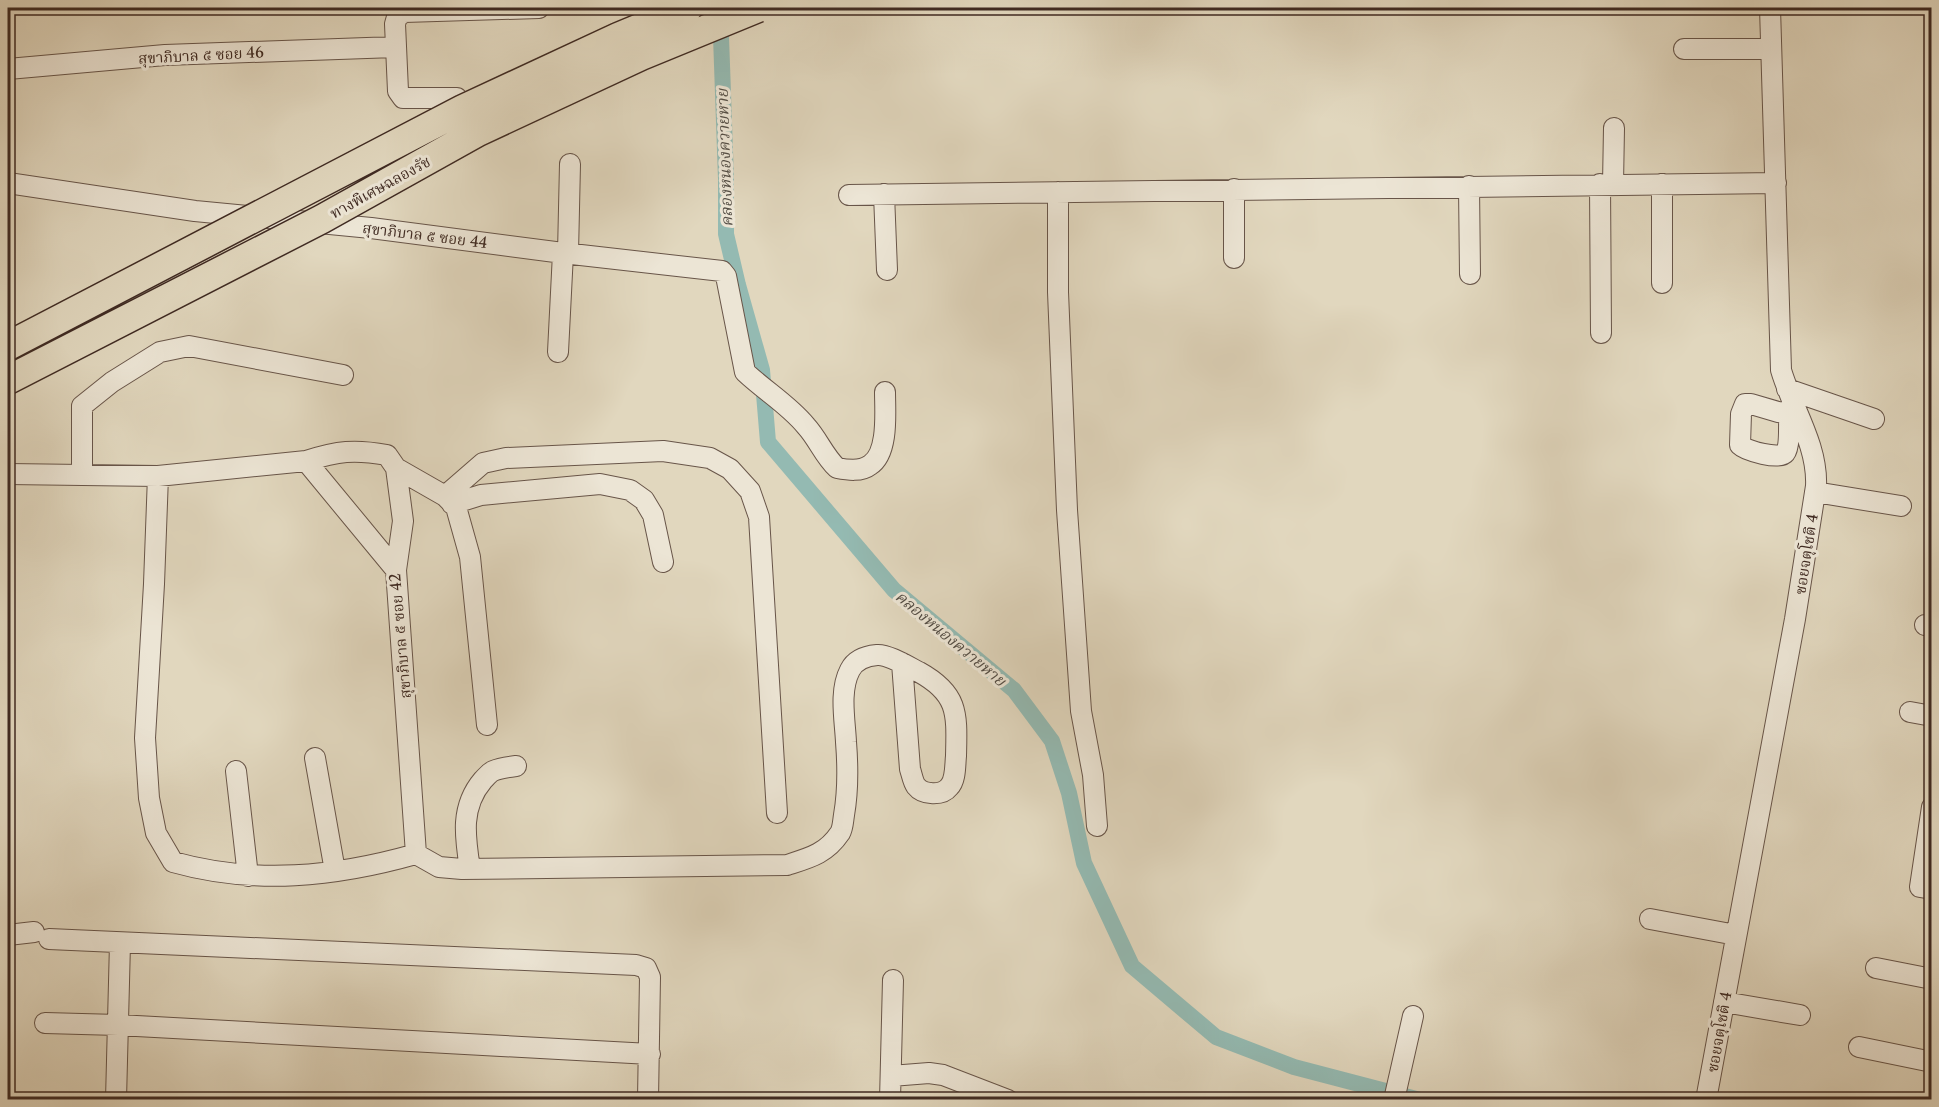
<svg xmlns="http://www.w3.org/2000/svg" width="1939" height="1107" viewBox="0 0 1939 1107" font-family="'Libre Caslon Text','Noto Serif Thai',serif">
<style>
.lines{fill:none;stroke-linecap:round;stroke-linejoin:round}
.canal{stroke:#94bab2;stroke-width:16}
.minor-casing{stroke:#685549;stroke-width:22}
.minor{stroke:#ece5d5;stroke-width:20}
.highway-bridge-casing{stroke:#3f2a22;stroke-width:31;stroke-linecap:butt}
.highway-bridge{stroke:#e1d7be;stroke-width:28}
.labels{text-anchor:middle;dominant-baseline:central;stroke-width:6;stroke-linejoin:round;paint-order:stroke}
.street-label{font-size:15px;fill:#3f2a22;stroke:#ece5d5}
.water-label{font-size:16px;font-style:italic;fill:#544e46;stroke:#ece5d5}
</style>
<rect width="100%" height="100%" fill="#e1d7be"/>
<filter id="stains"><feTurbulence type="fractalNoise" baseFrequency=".00333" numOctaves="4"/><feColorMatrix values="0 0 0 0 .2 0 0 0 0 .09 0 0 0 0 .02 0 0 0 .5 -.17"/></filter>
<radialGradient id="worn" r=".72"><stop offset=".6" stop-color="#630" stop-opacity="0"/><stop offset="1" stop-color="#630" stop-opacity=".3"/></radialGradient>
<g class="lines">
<path class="canal" d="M720,8L726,179V234L738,285L762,370L768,442L894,590L1014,690L1052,741L1069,793L1084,863L1132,966L1216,1037L1294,1067L1420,1100"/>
<defs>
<path id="minor" d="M1684,49H1771
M8,69L165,55L395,47
M457,98H403L398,91L395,24L397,17L404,12L539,8
M8,183L195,211L371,228L563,253L722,271L726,276L745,372C765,391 789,405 806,426C818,439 824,456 837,468C848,470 861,472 870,465C889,453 885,411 885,392
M1600,184L1601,333
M1613,184L1614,128
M1662,184V283
M1469,186L1470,274
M1234,189V258
M1058,192V292L1067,510L1081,711L1093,775L1097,826
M884,194L887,270
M849,195L1776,183
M568,253L570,164
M558,352L563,253
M1787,389L1874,419
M1789,414C1789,422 1790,447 1785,453C1780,460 1746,451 1740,445L1741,414L1745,404H1751L1778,412L1797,414
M306,461C338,451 354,449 387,455L396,468L403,521L396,570
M396,468L445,496L456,507L470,557L487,725
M8,474L158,476L306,461L396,570L416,854
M82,475V406L112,382L160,352L189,346L343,375
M158,476L154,584L145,738L149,798L156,833L173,862C255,885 335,877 416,854L439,867L462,869L787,865C809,858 826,854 840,833C843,828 843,821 844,815C848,792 848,767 846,742C845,720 839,691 850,670C855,660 866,656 877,655C888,654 909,667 919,672C959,694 957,714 956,756C955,765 956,780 949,787C942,796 923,795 916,786C913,782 912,775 910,769L902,663
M1815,492L1901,506
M445,496L483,463L506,458L663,451L710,458L730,469L750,491L759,517L777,813
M452,504L481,495L600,484L630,490L644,500L653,515L663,562
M1925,625L1932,626
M1910,712L1932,716
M315,758L335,871
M236,771L248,876
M1932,807L1920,887L1932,889
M470,869C465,837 460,807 483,780C486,777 489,773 493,771C500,768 508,767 516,766
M1650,919L1736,935
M8,935L34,932
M49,939L636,965L646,968L650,977L648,1100
M1876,968L1932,979
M1724,1002L1800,1015
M45,1023L118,1025L650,1054
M1859,1047L1932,1062
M891,1076L929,1073L943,1075L1008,1100
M116,1100L120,943
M890,1100L893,980
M1394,1100L1413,1016
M1706,1100L1795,619L1816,486C1818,445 1792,408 1781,370L1770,8"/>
</defs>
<use href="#minor" class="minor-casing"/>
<use href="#minor" class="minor"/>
<defs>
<path id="highway-bridge" d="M8,346L463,109L618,37L688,8
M8,380L322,219L478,132L641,56L758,8"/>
</defs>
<use href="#highway-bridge" class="highway-bridge-casing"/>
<use href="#highway-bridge" class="highway-bridge"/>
</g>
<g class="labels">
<g class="street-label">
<text transform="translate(201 55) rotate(-3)">สุขาภิบาล ๕ ซอย 46</text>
<text transform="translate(380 187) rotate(-29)">ทางพิเศษฉลองรัช</text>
<text transform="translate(425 235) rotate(7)">สุขาภิบาล ๕ ซอย 44</text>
<text transform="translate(1806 554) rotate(-81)">ซอยจตุโชติ 4</text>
<text transform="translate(400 636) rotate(-95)">สุขาภิบาล ๕ ซอย 42</text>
<text transform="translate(1719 1032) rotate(-80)">ซอยจตุโชติ 4</text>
</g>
<g class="water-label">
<text transform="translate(724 158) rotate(-92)">คลองหนองควายหาย</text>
<text transform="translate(951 638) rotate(40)">คลองหนองควายหาย</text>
</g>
</g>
<rect width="1939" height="1107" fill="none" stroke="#e1d7be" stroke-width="30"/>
<rect x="9" y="9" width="1921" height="1089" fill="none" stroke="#3f2a22" stroke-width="3"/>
<rect x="15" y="15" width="1909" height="1077" fill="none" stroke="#3f2a22" stroke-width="1.5"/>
<rect width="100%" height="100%" filter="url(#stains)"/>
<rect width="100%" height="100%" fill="url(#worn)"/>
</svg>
